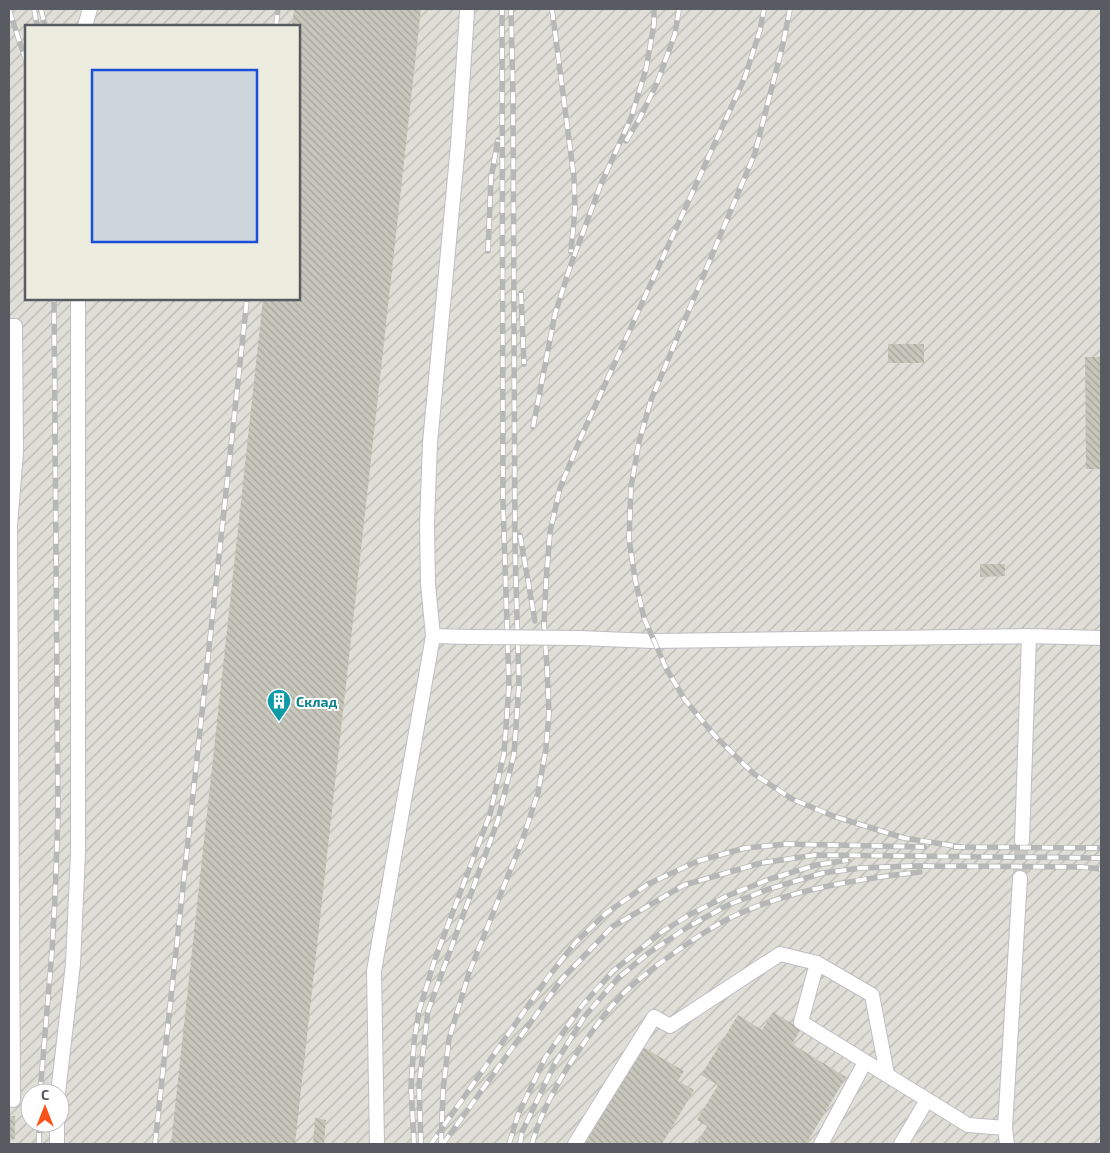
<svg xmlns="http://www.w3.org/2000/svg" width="1110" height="1153" viewBox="0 0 1110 1153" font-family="'Exo 2',sans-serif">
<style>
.industrial{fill:url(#industrial-furrows);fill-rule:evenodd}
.building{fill:url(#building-back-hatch)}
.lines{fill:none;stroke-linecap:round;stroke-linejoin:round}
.minor-tunnel{stroke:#c8c8c0;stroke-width:14;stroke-dasharray:14 7;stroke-linecap:butt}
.minor-casing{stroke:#bdbec5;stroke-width:16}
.minor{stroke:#fff;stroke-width:14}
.rail-casing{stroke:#b6b7b7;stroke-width:5.5}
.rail{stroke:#fff;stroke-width:4;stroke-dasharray:11;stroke-linecap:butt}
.minor-bridge-casing{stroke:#bdbec5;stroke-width:16;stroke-linecap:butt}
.minor-bridge{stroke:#fff;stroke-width:14}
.labels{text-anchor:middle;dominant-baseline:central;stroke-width:4;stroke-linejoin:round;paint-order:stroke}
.culture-label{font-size:14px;font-weight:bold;fill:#0d838f;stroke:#fff;text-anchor:start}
.view{fill:#1d4ed8;fill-opacity:0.15;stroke:#1d4ed8;stroke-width:2.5}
.inset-edge{fill:none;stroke:#585b62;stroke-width:2.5}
</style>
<defs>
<pattern id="industrial-furrows" width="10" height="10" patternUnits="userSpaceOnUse" patternTransform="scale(1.25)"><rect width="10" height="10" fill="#e0dfd7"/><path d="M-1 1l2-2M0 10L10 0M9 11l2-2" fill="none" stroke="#b8b8b2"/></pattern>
<pattern id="building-back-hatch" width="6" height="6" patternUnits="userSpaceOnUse" patternTransform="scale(1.25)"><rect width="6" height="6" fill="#c8c7bc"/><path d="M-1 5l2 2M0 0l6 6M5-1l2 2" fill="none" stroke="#a5a59c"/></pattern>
</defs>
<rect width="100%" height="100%" fill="#ededdf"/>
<path class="industrial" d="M9,9H1101V1144H9ZM26,26H299V299H26ZM30,1093H60V1123H30Z"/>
<path class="building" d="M294,9H421L295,1144H171L263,299H299V26H292Z
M888,344H924V363H888Z
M1085,357H1101V469H1086Z
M980,564H1005V576L980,577Z
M773,1012L801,1029L792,1044L846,1077L806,1144H697L707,1126L697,1120L718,1085L701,1075L738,1015L762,1030Z
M641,1046L684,1071L678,1081L694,1090L662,1144H585Z
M9,1116H15V1139H9Z
M315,1118L326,1120L324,1144H313Z"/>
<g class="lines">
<path class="minor-tunnel" d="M1020,878L1022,841"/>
<defs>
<path id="minor" d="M85,26L90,9
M9,326H15L16,452L10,526L13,1100
M433,636L470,637
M579,638L653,641L1029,636L1101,638
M1022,841L1029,636
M817,963L801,1022L968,1125L1005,1128
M58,1093L73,964L78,853V299
M57,1144V1123
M377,1144L374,971L433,636L428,584L427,524L430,443L458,145L466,28L467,9
M575,1144L654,1017L670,1026L780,954L817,963L872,995L887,1074
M821,1144L865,1062
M901,1144L927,1100
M1007,1144L1005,1128L1020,878"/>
</defs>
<use href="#minor" class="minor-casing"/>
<use href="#minor" class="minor"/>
<defs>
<path id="rail" d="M34,9L37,26
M41,9L45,26
M552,9L574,178L575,209L571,252
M790,9L783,44L755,153L651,400L639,442L631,487L629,539L635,579L644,618L666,668L685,700L716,737L754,774L792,799L833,816L904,838L961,847
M9,10L26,61
M276,26L278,9
M626,141L640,118L657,83L675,34L679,9
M488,251L491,178L498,140
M521,293L524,364
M533,427L555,314L570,267L601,184L631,118L646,69L654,24V9
M520,535L535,621
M954,847L1101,848
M40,1093L52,951L55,897L58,814L54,299
M39,1144V1123
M155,1144L247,299
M414,1144L411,1087L414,1042L419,1011L435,959L490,814L504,754L509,686L503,503L502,9
M421,1144L419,1085L428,1011L498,820L514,754L519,685L515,549L513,98L511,9
M431,1144L549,976L575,943L605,914L648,884L698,861L745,848L787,844L924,847
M441,1144L443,1091L449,1039L469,973L522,841L538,793L546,748L549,714L547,667L544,624L546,582L550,532L560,488L581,437L745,77L760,30L764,9
M443,1144L562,979L612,927L684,885L761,863L815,855L1101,858
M509,1144L518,1115L545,1058L581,1007L613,971L663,931L691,914L727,896L770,879L816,865L848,860
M520,1144L522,1132L554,1065L585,1016L618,978L650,952L688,927L728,905L769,889L823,873L861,868L913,866L1082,867L1101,869
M532,1144C541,1111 560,1078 579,1050C593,1030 607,1010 624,993C638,979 655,967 671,955C691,941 711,927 732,917C788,890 858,879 920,872"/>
</defs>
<use href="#rail" class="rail-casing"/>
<use href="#rail" class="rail"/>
<defs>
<path id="minor-bridge" d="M470,637L579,638"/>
</defs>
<use href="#minor-bridge" class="minor-bridge-casing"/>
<use href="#minor-bridge" class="minor-bridge"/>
</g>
<defs>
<symbol id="building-pin" viewBox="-11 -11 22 30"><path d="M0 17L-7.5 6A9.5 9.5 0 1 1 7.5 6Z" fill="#0f9aa8" stroke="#fff"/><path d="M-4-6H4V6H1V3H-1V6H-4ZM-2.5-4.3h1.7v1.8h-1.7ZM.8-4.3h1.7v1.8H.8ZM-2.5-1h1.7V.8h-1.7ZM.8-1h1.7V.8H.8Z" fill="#fff"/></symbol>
</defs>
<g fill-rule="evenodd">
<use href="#building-pin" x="265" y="687" width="28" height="38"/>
</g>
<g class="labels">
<g class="culture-label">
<text x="296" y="701">Склад</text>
</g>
</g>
<g transform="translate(25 25)">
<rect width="275" height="275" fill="#ededdf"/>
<path class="view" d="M67,45H232V217H67Z"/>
<rect width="275" height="275" class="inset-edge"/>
</g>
<rect width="1110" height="1153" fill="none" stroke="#585b62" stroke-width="20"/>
<g transform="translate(45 1108)"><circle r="24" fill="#ffffff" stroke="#bcbdc0"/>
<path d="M0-4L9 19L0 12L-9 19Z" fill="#f8541a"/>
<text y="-8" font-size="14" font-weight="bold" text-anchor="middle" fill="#585b62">С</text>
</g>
</svg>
